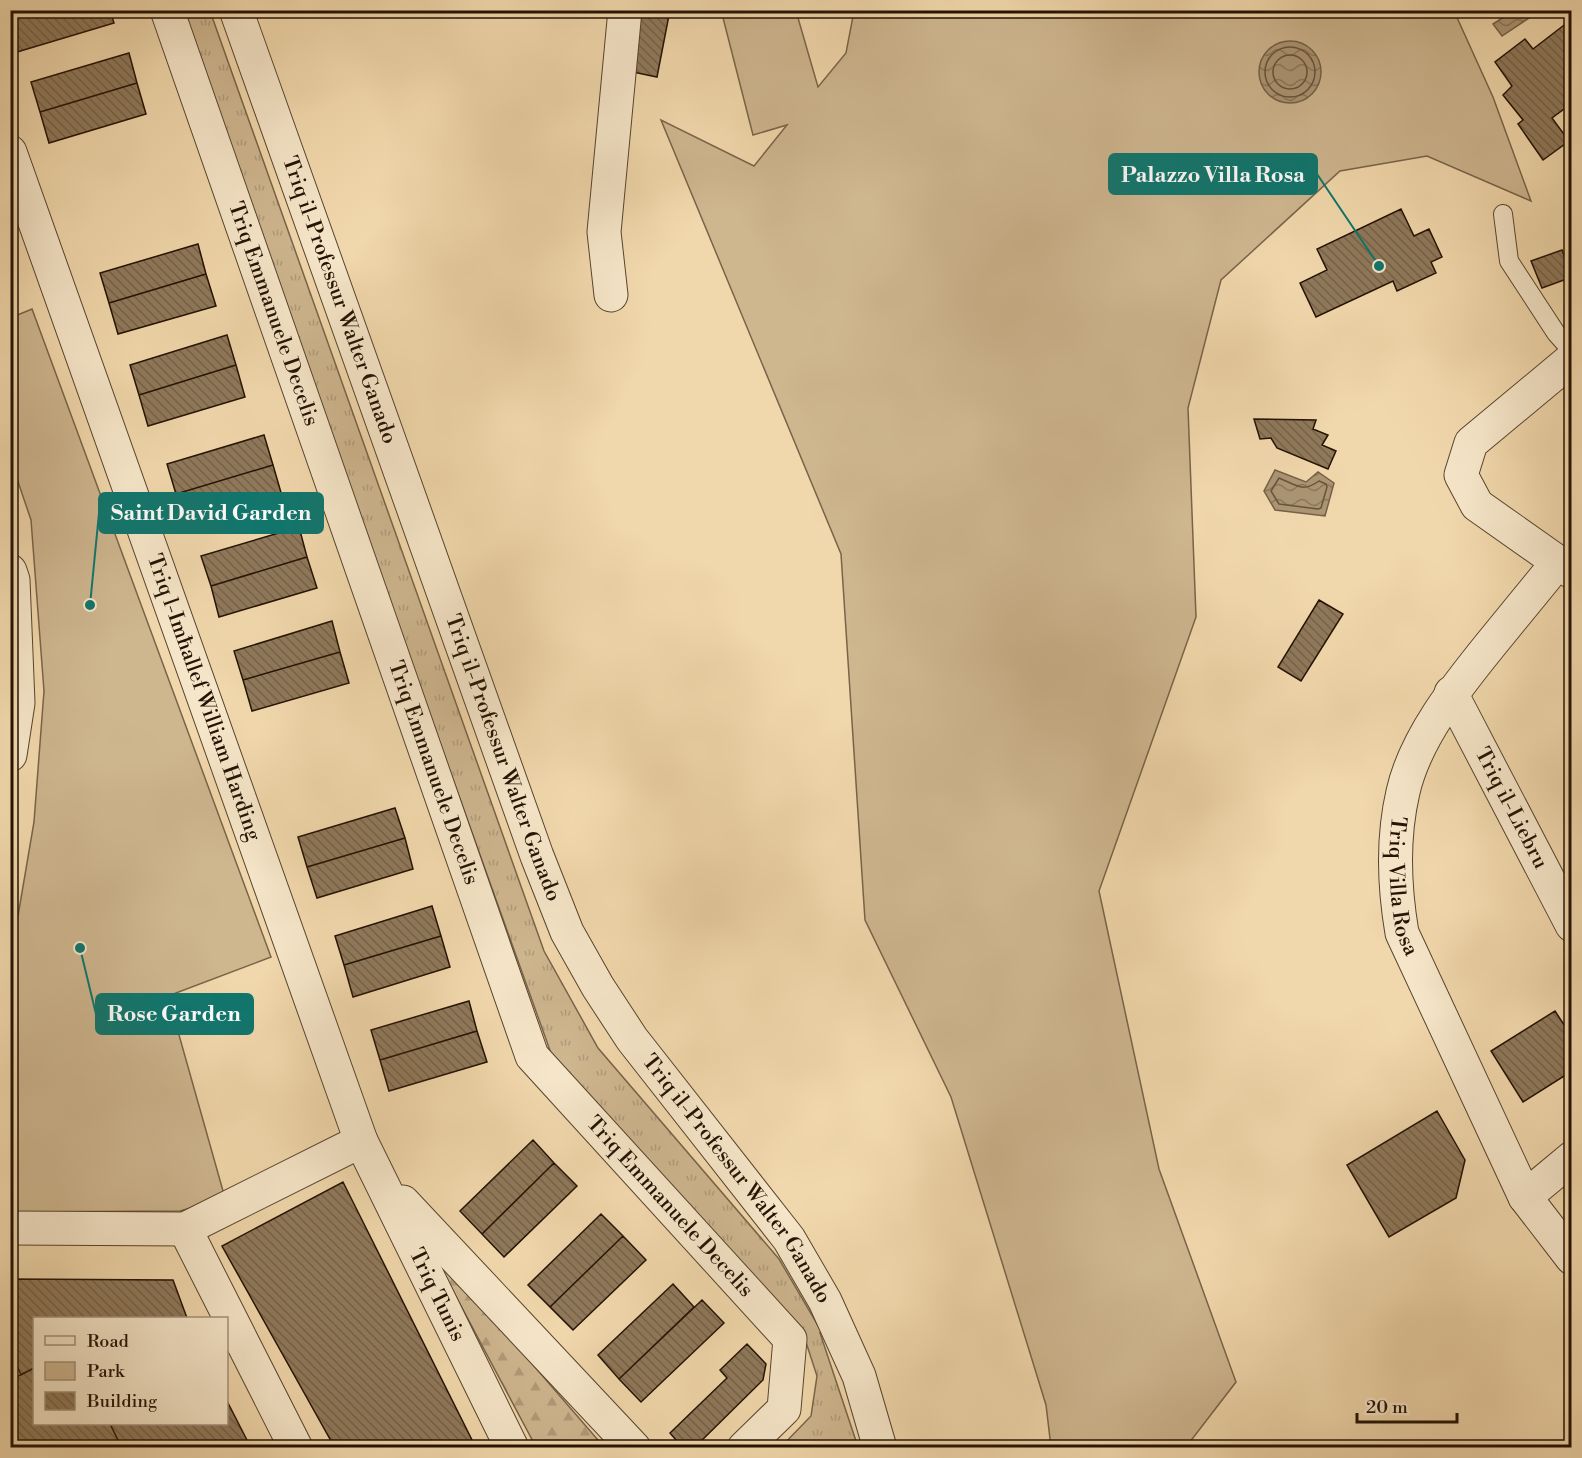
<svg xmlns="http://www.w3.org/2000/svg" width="1582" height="1458" viewBox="0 0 1582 1458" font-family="'Libre Bodoni',serif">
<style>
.grass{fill:url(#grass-tufts);stroke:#79644a;stroke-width:1.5}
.forest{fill:url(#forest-firs);stroke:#79644a;stroke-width:1.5}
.green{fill:#ceb68f;stroke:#79644a;stroke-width:1.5}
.water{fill:url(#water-waves);stroke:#756147;stroke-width:1.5}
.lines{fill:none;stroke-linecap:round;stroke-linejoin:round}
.shore{stroke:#68543c;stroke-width:1.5}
.building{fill:url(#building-back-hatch);stroke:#241204;stroke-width:1.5}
.service-casing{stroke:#57442e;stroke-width:20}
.minor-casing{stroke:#57442e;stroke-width:35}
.service{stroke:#f6e6c9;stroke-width:18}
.minor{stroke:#f6e6c9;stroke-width:33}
.labels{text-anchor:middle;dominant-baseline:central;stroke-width:6;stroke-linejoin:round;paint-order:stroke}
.street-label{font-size:21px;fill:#241204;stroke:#f6e6c9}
.leader{fill:none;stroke:#0f766e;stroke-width:2}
.callout-dot{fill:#0f766e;stroke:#f6e6c9;stroke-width:2}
.callout{fill:#0f766e;stroke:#0f766e;stroke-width:2}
.callout-label{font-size:22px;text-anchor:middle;font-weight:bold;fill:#fff}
</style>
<defs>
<pattern id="grass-tufts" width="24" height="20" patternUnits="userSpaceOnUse" patternTransform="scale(1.5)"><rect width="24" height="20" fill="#ceb68f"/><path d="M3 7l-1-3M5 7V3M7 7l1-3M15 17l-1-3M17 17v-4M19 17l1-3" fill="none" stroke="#b19b7a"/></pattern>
<pattern id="forest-firs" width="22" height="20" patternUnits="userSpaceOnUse" patternTransform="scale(1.5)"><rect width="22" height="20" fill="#ceb68f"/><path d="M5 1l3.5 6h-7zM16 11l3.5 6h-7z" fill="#b19b7a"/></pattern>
<pattern id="water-waves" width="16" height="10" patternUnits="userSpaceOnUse" patternTransform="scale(1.5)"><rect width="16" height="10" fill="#ab9573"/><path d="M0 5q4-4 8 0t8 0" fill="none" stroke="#8b785c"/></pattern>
<pattern id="building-back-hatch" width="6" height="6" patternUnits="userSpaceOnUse" patternTransform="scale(1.5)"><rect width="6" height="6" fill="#8f795b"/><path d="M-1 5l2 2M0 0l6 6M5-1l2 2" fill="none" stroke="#756249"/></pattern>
</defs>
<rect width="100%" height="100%" fill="#f1d8ac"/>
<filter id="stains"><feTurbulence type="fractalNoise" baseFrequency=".00333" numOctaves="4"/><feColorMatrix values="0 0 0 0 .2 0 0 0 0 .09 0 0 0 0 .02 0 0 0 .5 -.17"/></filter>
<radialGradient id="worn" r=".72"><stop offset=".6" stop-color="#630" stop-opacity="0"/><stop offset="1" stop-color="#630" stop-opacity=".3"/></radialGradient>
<path class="grass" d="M178,11H210L544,951L598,1048L779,1259L823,1334L820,1333L858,1447H781L811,1416L817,1376L802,1330L552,1056Z"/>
<path class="forest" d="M427,1242L604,1447H536Z"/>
<path class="green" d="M721,10L796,11L818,87L846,53L854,11H1454L1493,97L1531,201L1427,156L1340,171L1221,280L1188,408L1196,617L1099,891L1159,1169L1236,1382L1186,1447H1051L1046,1405L951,1097L865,920L841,554L661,120L754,166L787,125L753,135Z
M32,309L271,957L168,996L225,1198L180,1211L11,1212V957L34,822L44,691L31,520L11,461L10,318Z"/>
<path class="water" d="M1513,11H1528L1532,16L1502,36L1493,24Z
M1259 72a31 31 0 1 1 62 0a31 31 0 1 1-62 0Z
M1275,470L1306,482L1318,472L1334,483L1325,516L1275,510L1264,491Z"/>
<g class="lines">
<path class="shore" d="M1265 72a25 25 0 1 1 50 0a25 25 0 1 1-50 0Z
M1273 72a17 17 0 1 1 34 0a17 17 0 1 1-34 0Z
M1279,478C1297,485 1302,493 1319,481L1326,484L1327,487L1321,508L1318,509L1279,504L1271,491Z"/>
</g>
<path class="building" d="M10,10H41L10,20Z
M41,10H110L114,23L17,52L10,30V20Z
M641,10H670L657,77L628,71Z
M1572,19V103L1552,118L1569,141L1543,160L1518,124L1523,120L1503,95L1512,86L1495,62L1525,39L1533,49Z
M129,53L137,83L40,112L31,82Z
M137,83L146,114L49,143L40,112Z
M1401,209L1414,236L1429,229L1442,257L1431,262L1436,273L1397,291L1393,281L1316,317L1300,283L1327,270L1317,249Z
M198,244L206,274L109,303L100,273Z
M1562,250L1572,277L1542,288L1531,261Z
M206,274L216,306L118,334L109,303Z
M227,335L236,365L139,395L130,365Z
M236,365L245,397L148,426L139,395Z
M1254,419L1316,420L1313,429L1328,435L1322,445L1336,451L1328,469L1277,448L1271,438L1260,439Z
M264,435L273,465L176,494L167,464Z
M273,465L282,496L185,525L176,494Z
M299,527L307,557L211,586L201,556Z
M307,557L317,588L219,617L211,586Z
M1319,600L1343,614L1301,681L1278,667Z
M332,621L340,652L243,680L234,651Z
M340,652L349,683L252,711L243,680Z
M395,808L405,838L307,867L298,837Z
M405,838L413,869L317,898L307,867Z
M432,906L441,936L344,965L335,936Z
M441,936L450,967L353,997L344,965Z
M469,1001L477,1031L380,1060L371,1030Z
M1555,1011L1572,1037V1071L1523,1102L1491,1051Z
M477,1031L487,1062L389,1091L380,1060Z
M1437,1111L1465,1160L1456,1198L1389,1237L1347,1165Z
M533,1140L554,1163L482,1234L460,1211Z
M554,1163L577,1186L504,1257L482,1234Z
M343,1182L476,1448H335L222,1246Z
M601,1214L623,1236L550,1307L528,1285Z
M623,1236L646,1260L573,1330L550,1307Z
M10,1279L173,1280L187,1318H34V1368L21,1375L10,1350Z
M673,1284L694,1307L619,1379L598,1355Z
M702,1300L724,1323L641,1402L619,1379Z
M747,1344L766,1364L763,1380L694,1448H683L670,1433L727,1378L720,1370Z
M34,1368V1424H110L122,1448H10V1380Z
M226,1399L251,1448H122L110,1424H226Z"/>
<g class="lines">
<defs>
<path id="service" d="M1503,214L1509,261L1556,333L1572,351"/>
<g id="minor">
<path id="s1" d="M167,10L532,1056L790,1339L784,1409L744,1448"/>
<path id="s2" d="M236,10L537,856L567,932L598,987L632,1039L789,1239L825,1301L859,1376L880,1448"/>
<path id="s3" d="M10,152L361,1141L512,1448"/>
<path d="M611,295L604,232L625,10"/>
<path d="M1572,359L1471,443L1461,475L1477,505L1572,572"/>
<path id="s4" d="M1558,562C1535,590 1513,617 1491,644C1457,686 1415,738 1403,792C1392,839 1394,886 1402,933L1525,1197L1572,1258"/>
<path d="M10,571L13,580L18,703L10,755"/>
<path id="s5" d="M1451,693L1572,925"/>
<path d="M1525,1197L1572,1158"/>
<path d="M403,1202L634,1448"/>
<path d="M10,1228L185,1229L361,1141"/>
<path d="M185,1229L296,1448"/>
</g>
</defs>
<use href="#service" class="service-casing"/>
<use href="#minor" class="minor-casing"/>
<use href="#service" class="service"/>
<use href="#minor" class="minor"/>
</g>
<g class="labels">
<g class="street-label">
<text stroke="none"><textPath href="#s2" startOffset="308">Triq il-Professur Walter Ganado</textPath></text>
<text stroke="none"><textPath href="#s1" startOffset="322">Triq Emmanuele Decelis</textPath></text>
<text stroke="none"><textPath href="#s3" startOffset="579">Triq l-Imħallef William Harding</textPath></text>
<text stroke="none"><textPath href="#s2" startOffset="794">Triq il-Professur Walter Ganado</textPath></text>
<text stroke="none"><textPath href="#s1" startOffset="808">Triq Emmanuele Decelis</textPath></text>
<text stroke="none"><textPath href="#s5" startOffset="130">Triq il-Liebru</textPath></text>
<text stroke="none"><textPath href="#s4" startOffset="375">Triq Villa Rosa</textPath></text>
<text stroke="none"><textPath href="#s2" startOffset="1280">Triq il-Professur Walter Ganado</textPath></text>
<text stroke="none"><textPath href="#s1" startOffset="1312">Triq Emmanuele Decelis</textPath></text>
<text stroke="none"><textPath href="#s3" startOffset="1221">Triq Tunis</textPath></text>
</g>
</g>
<path class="leader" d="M1379 266L1317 174M90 605L99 513M80 948L96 1014"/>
<g class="callout-dot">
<circle cx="1379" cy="266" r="6"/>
<circle cx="90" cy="605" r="6"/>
<circle cx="80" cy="948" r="6"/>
</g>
<g class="callout">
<rect x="1109" y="154" width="208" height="40" rx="6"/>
<rect x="99" y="493" width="224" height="40" rx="6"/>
<rect x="96" y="994" width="157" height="40" rx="6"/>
</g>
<g class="callout-label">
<text x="1213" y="182">Palazzo Villa Rosa</text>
<text x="211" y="520">Saint David Garden</text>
<text x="174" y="1021">Rose Garden</text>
</g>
<rect width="1582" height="1458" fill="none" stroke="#f1d8ac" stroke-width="36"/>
<rect x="12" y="12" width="1558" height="1434" fill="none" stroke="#241204" stroke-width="3"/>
<rect x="18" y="18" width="1546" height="1422" fill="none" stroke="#241204" stroke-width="1.5"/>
<rect x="33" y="1317" width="195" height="108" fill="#f6e6c9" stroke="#a2917a" stroke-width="1.5"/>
<rect x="45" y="1336" width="30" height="9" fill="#f6e6c9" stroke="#a2917a" stroke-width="1.5"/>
<text x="87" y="1347" font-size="18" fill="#241204">Road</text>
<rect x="45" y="1362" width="30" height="18" fill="#ceb68f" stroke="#a2917a" stroke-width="1.5"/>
<text x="87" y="1377" font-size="18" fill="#241204">Park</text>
<rect x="45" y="1392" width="30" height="18" fill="url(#building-back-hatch)" stroke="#a2917a" stroke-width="1.5"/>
<text x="87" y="1407" font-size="18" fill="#241204">Building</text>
<path d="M1357 1413v9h100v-9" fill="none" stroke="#241204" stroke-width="3"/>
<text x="1366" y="1413" font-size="18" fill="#241204" stroke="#f6e6c9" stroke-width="4.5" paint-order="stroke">20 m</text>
<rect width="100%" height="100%" filter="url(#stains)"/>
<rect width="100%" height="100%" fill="url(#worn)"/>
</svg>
